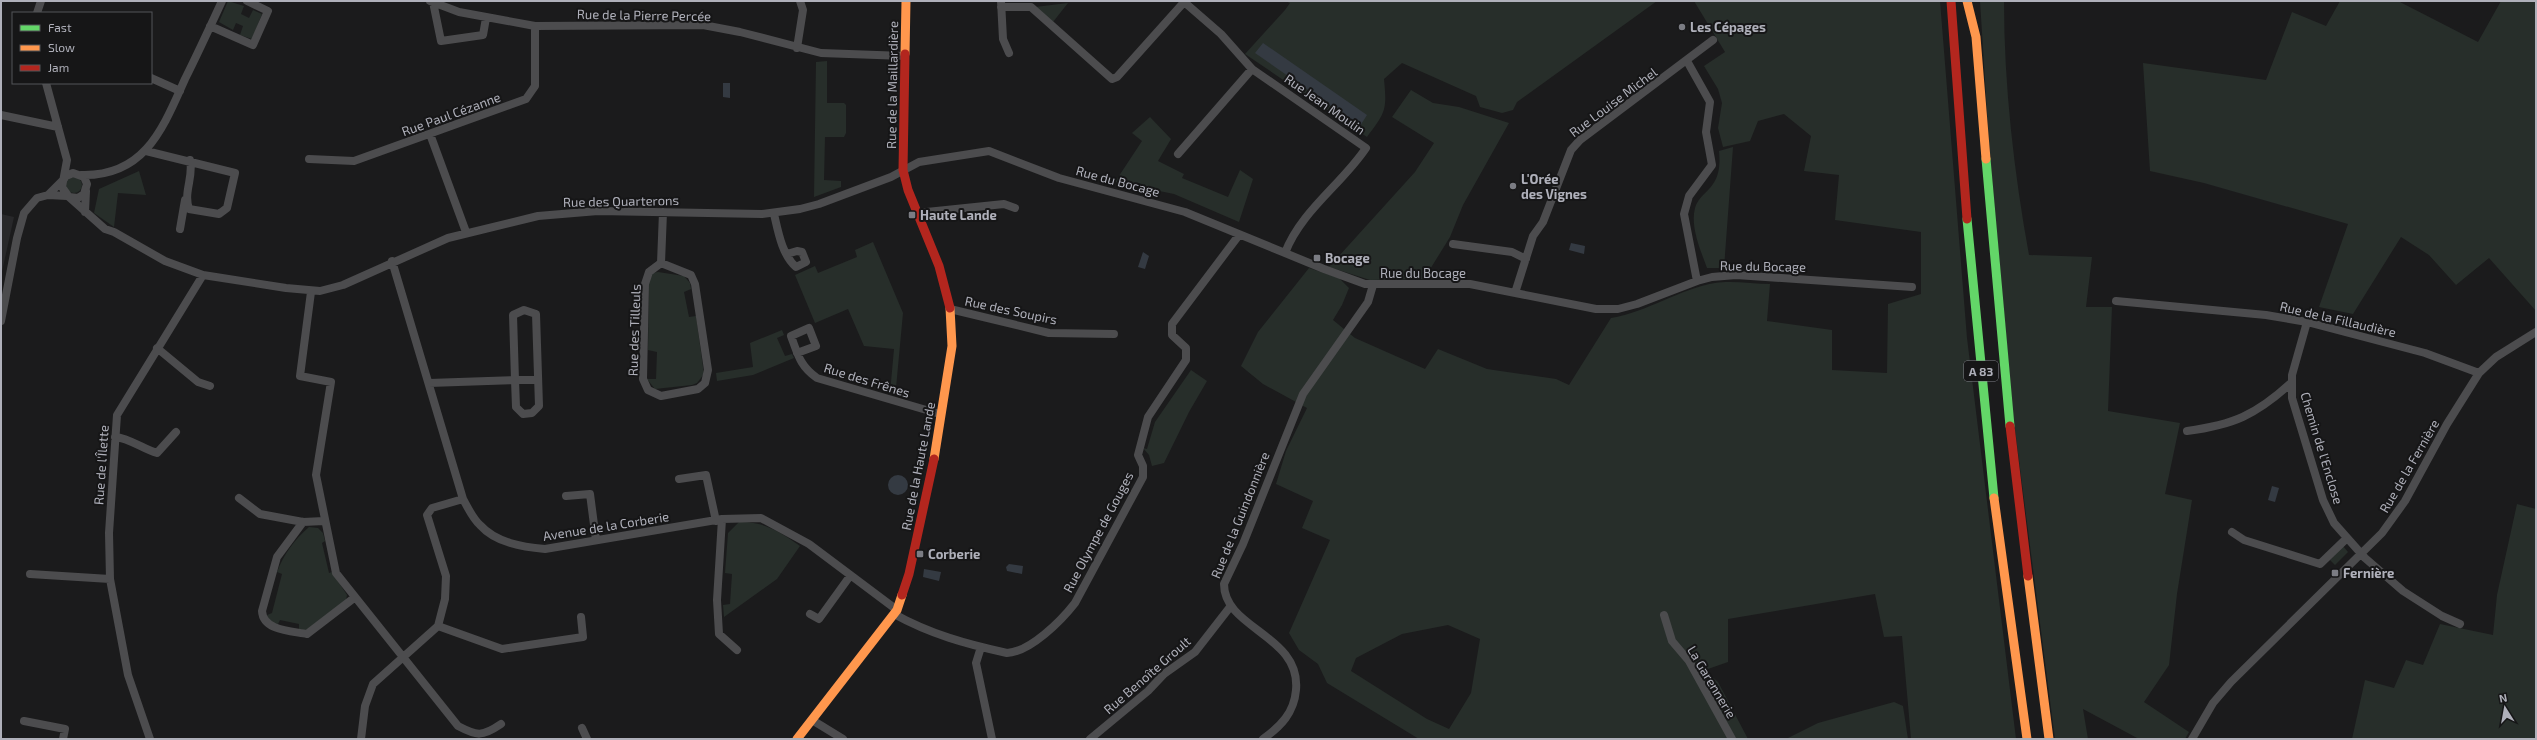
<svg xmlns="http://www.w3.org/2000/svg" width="2537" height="740" viewBox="0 0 2537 740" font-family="'Exo 2',sans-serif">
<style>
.built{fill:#28282a}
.green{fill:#272e2a;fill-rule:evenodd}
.water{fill:#343a42}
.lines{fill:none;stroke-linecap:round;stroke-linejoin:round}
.street{stroke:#4c4c4e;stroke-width:8}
.fast{stroke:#63d668;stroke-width:9}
.slow{stroke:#ff974d;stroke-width:9}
.jam{stroke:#b3261e;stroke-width:9}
.poi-dot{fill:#7b7c83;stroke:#161617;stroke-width:1.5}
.labels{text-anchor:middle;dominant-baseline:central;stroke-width:4;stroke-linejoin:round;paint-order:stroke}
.shield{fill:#161617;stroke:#818289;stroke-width:1}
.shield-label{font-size:12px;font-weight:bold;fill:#afb0ba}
.street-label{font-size:13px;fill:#afb0ba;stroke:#161617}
.poi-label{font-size:13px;font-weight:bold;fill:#afb0ba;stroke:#161617;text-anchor:start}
</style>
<rect width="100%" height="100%" fill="#1b1b1c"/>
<path class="built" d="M1,214L14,217L1,276Z"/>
<path class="green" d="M228,1L244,6L241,14L249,18L253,10L262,14L252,39L240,35L243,26L236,23L233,30L219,22Z
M1285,1H1657L1517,102L1513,110L1502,113L1480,107L1476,96L1402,63L1384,79C1387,110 1386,112 1367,137L1245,54L1285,10L1290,3Z
M1694,1H1940L1967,338L2016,739H1911L1902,636L1884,637L1875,594L1728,619V662L1705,670L1718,682L1748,739H1419L1327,683L1318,664L1299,650L1289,633L1330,540L1302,528L1313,501L1276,484L1286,451L1307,408L1263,384L1241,366L1258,332L1309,268L1339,278L1349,288L1342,305L1333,320L1355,338L1425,369L1438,349L1487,369L1556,379L1569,385L1611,318C1648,312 1679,289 1715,283C1732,280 1753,284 1770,284L1767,321L1832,330V370L1887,373L1888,304L1921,294V232L1835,220L1839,175L1804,171L1811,136L1784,114L1758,121L1750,141L1723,147L1718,128L1722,103L1718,89L1704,66L1725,52ZM1448,625L1480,639L1471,693L1449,729L1427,719L1351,671L1356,658L1402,634Z
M1980,1H2004C2004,86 2014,172 2029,255L2092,257L2086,307H2112L2108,411L2180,423L2165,494L2192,500L2177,594L2169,665L2144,702L2189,732L2185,739H2139L2083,709L2088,739H2055L2013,414L1989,143Z
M2340,1H2398L2478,42L2501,1H2536V311L2489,258L2456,285L2429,255L2401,237L2353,314L2319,307L2348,224L2204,183L2150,171L2143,63L2266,80L2292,12L2326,26Z
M1068,3L1053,22L1035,7Z
M827,61V103H844L846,105V133L844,137H825L824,180L841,181V187L814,197L816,62Z
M1411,90L1433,103L1459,107L1509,123L1463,205L1450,237L1424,279L1370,280L1329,267L1415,172L1434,143L1392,117Z
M1150,117L1171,139L1158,161L1184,174L1182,178L1228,197L1240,170L1253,179L1239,222L1174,194L1115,182L1142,141L1132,133Z
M1733,147L1724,268H1707C1701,251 1690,227 1695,208C1698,197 1707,193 1713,184C1720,174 1720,162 1719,151Z
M139,171L146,195L118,193L114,227L94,213L99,189Z
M66 185a8 8 0 1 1 16 0a8 8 0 1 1-16 0Z
M873,242L903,313L896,388L900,395L884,390L891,382L894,349L864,346L848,309L815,323L795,275L815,266L818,273L857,257L855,250Z
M658,272L684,276L690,283L691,289L684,292L689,317L696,316L704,374L697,383L692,385L655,389L647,379H656L657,352L648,350L649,280L653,273Z
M782,330L784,335L777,338L785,356L792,354L794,358L753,375L717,381L716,373L753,367L750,343Z
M1191,370L1207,381L1189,412L1164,463L1152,466L1149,455L1143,448L1147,449L1155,422Z
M2517,504L2536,509V739H2352L2365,680L2394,688L2406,660L2423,665L2440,624L2493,635L2497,595Z
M739,522C763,521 781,532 800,546L777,579L724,617L723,605L730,604L732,574L725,573L728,533Z
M309,527L318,528L323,533L325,541L322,543L329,573L332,572L347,595L346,600L305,631L299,629V624L280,620L278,624L270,623L267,615L272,613L282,574L277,572C284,554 294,540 309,527Z
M2343,546L2348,552L2335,565L2330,560Z
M1894,702L1903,706L1908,739H1786L1818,723Z"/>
<path class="water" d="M1263,43L1367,115L1360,126L1255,53Z
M723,83H730V98L723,97Z
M1571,243L1585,246L1584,254L1569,250Z
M1143,252L1149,256L1145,269L1138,267Z
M888 485a10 10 0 1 1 20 0a10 10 0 1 1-20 0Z
M2272,486L2279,488L2275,502L2268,500Z
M1009,564L1023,566L1022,574L1007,571L1006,567Z
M924,569L941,572L939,581L923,577Z"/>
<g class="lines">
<path class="street" d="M430,1L459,12L535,26L703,25L740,32L821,53L905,56
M1001,1L1003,39L1009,53
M1183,1L1221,34L1252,69
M433,2L441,41L483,35L486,18
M1001,7H1031L1112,79L1117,77L1185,1
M37,13L41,1
M210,26L253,45L268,11L247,1
M797,48L803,10L800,1
M1687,61L1710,102L1706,132L1712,165L1689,196L1684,214L1697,281
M151,78L180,91
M46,83L67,160L62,187L69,197L78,198L84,194L87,184L84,177L73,173L66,176
M1,115L58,127
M430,134L466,232
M146,151L235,173L227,208L219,214L189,209C183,192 194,177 190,160
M1178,154L1252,69L1366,148C1342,184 1301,211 1285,253
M309,159L354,161L526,99L535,86V26
M81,175C145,177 163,128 185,79C198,53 210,27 222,1
M48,195L67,196
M69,197L105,229L114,232L165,261L203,275L117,415L109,533L110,579L128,675L150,739
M85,212L86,191
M917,213L1004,204L1015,208
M774,214C778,231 782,255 796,267L806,262L802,252L797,251L787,254
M180,229L185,200
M1453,244L1512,252L1526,259
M392,261L463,499C468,508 473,519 480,525C496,543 523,547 545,549L722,519L761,518L809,544L897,610
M661,263L691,275L695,284L708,370L705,383L698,389L661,396L648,390L643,379L645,284L649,272Z
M661,263L663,212
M203,275L286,288L320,291L343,285L448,238L538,216L598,211L762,214L800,209L819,204L891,177L919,162L989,151L1059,178L1185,212L1324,269L1365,284H1470L1596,309H1618L1637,304L1697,281L1712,277L1736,275L1912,287
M311,292L300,376L331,382L316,475L336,573L458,726C477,736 482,737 501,724
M1515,293L1533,236L1543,222L1571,150L1580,140L1713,40
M2116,301L2266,315L2307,322L2425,353L2479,373
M950,309L1049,333L1114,334
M1,321L17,238L24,213L37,198L48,195L64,179
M2307,322L2292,375V398L2323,500L2334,523L2365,558L2403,591L2442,616L2460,624
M157,348L198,382L210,386
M797,353L816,346L809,328L791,336C798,355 800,366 817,378L940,414
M429,383L515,380L513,315L524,310L536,314L539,406L532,413L523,414L516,407L515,380H538
M2187,431C2233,425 2256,415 2291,383
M115,437C129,438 143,449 157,453L176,432
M679,479L706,475L716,521
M566,496L590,494L596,540
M239,498L260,514L303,522L324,521
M722,519L717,600L719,634L737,650
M303,522L277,557L262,611C263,631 292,631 307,634L354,598
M2232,532L2244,540L2320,564L2347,538
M30,574L110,579
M810,614L819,619L850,576
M894,614C930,634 966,644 1007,653C1030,652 1061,621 1075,603L1143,477V466L1138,455L1148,417L1186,360V348L1172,335V324L1239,235
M1664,615L1672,641L1689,661L1732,739
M438,626L502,649L583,637L581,617
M981,647L976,663L992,739
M812,720L843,739
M24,721L65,729L63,739
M582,728L587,739
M361,739L365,706L373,684L438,626L445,599L446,576L427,515L432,508L463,499
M1090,739L1148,691L1164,674L1195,652L1230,607
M1263,739C1281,726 1294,713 1296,690C1301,635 1224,629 1224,584L1243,544L1303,394L1368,302L1373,285
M2192,739L2213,703L2231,682L2382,533L2405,501L2447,424L2479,373L2496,357L2536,332"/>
<path class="fast" d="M1986,159L2010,426
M1967,219L1994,498"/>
<path class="slow" d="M1967,1L1976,37L1986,159
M905,54L906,1
M934,459L952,346L950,308
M1994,498L2027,739
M2028,576L2049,739
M797,739L897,610L902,595"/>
<path class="jam" d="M1951,1L1967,219
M905,54L903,170L908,190L939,266L950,308
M2010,426L2028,576
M902,595L909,574L934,459"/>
</g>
<g class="poi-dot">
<circle cx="1682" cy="27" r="4"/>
<circle cx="1513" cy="186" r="4"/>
<rect x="908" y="211" width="8" height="8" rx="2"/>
<rect x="1313" y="254" width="8" height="8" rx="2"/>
<rect x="916" y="550" width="8" height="8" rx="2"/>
<rect x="2331" y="569" width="8" height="8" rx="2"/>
</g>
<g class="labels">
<rect class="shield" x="1964" y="361" width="34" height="20" rx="3"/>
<g class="shield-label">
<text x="1981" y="371">A 83</text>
</g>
<g class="street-label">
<text transform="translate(644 15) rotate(1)">Rue de la Pierre Percée</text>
<text transform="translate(892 85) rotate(-89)">Rue de la Maillardière</text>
<text transform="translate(1613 102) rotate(-37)">Rue Louise Michel</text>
<text transform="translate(1325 104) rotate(35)">Rue Jean Moulin</text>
<text transform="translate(451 114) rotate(-20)">Rue Paul Cézanne</text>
<text transform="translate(1118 181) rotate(15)">Rue du Bocage</text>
<text transform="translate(621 201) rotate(-1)">Rue des Quarterons</text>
<text transform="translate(1763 266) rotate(1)">Rue du Bocage</text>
<text x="1423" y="273">Rue du Bocage</text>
<text transform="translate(1011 310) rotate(12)">Rue des Soupirs</text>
<text transform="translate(2338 319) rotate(13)">Rue de la Fillaudière</text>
<text transform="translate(634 330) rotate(-88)">Rue des Tilleuls</text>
<text transform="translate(867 380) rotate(17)">Rue des Frênes</text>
<text transform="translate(2322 448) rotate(73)">Chemin de l'Enclose</text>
<text transform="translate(101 465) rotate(-86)">Rue de l'Îlette</text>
<text transform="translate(918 466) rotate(-79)">Rue de la Haute Lande</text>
<text transform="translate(2409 466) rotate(-60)">Rue de la Fernière</text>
<text transform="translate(1240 515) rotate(-68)">Rue de la Guindonnière</text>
<text transform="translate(606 526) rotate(-9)">Avenue de la Corberie</text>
<text transform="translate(1098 532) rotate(-62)">Rue Olympe de Gouges</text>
<text transform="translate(1147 675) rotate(-41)">Rue Benoîte Groult</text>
<text transform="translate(1712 682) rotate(59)">La Garennerie</text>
</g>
<g class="poi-label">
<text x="1690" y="27">Les Cépages</text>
<text x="1521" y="179">L'Orée<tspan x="1521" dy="15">des Vignes</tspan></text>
<text x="920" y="215">Haute Lande</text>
<text x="1325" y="258">Bocage</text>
<text x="928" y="554">Corberie</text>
<text x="2343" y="573">Fernière</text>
</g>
</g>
<rect width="2537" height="740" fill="none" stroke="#afb0ba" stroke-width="4"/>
<rect x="12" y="12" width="140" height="72" fill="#161617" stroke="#535458"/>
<rect x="20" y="25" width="20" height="6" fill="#63d668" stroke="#535458"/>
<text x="48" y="32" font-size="12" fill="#afb0ba">Fast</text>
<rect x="20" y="45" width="20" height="6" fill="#ff974d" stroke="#535458"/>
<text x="48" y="52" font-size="12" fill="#afb0ba">Slow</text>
<rect x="20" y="65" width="20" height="6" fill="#b3261e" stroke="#535458"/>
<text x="48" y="72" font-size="12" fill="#afb0ba">Jam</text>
<g transform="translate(2505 708) rotate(349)" stroke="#161617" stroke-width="3" paint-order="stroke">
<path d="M0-3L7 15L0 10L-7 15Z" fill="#afb0ba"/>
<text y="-6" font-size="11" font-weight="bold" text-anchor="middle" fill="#afb0ba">N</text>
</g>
</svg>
